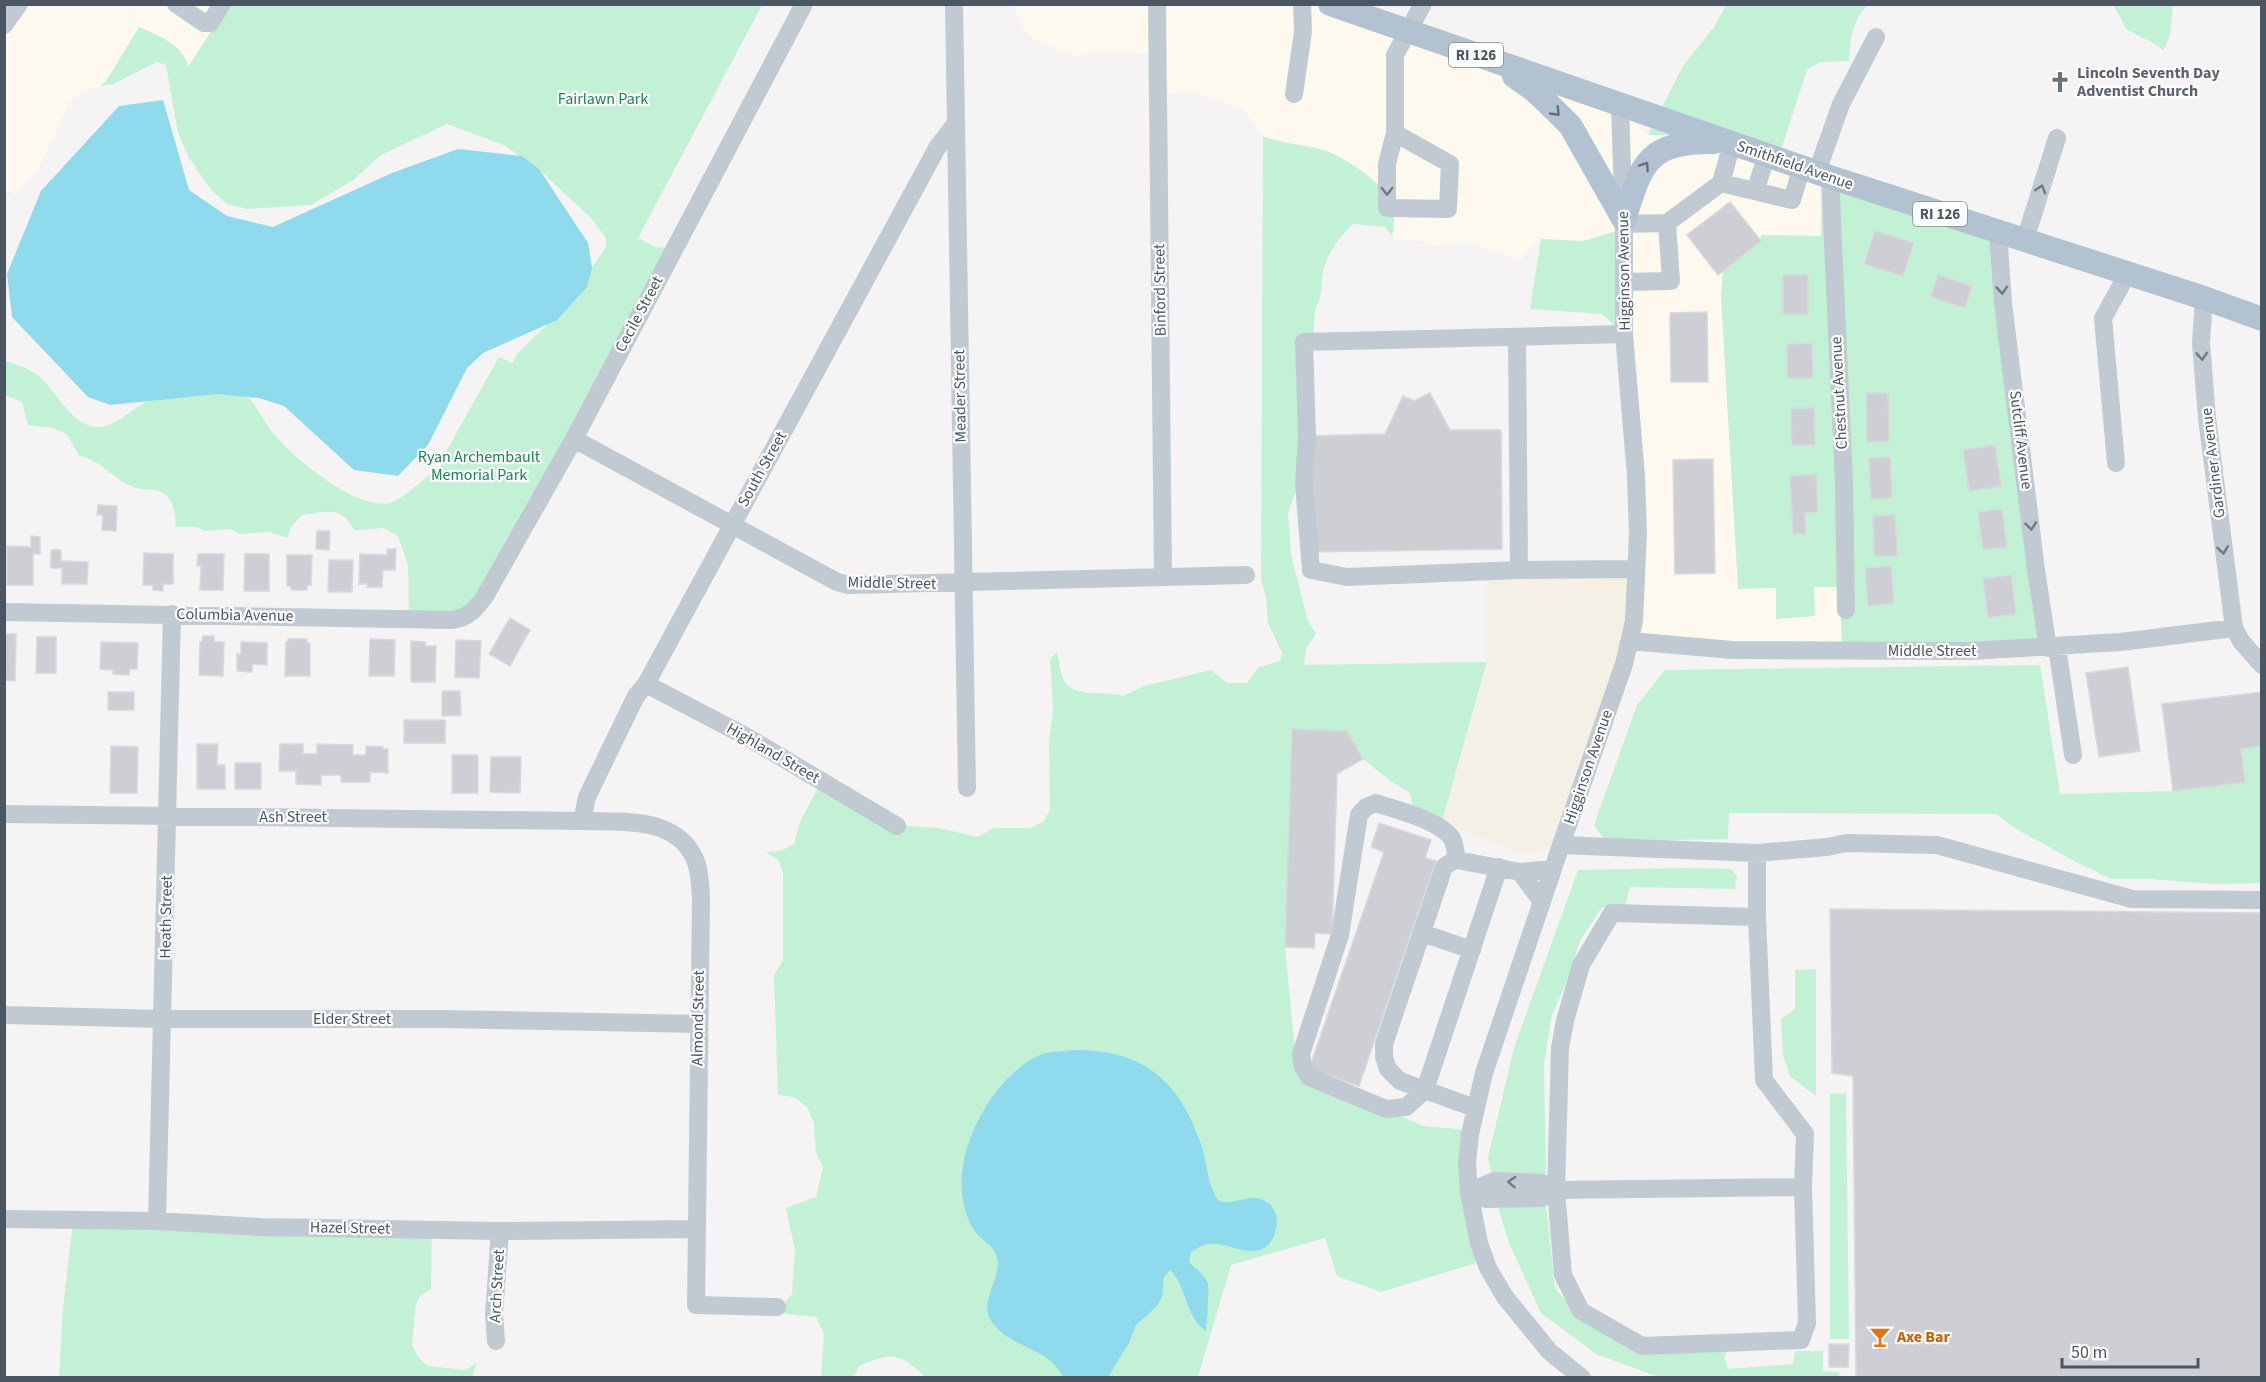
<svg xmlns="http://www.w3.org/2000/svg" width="2266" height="1382" viewBox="0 0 2266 1382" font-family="'Source Sans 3',sans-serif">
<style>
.commercial{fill:#fdf9ef}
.green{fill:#c3f1d5}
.sand{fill:#f5f0e5}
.water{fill:#90daee}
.building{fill:#cdcfd5;stroke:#d7d9de;stroke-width:1.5}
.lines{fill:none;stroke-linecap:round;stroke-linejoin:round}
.minor{stroke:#c1cad2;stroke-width:18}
.major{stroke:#b3c2d1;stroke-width:24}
.oneway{stroke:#64717d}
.oneway2{stroke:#6e7983}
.labels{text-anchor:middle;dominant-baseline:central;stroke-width:4.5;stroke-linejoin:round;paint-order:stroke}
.shield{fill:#fff;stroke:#808990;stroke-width:1.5}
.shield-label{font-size:15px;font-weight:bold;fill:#4a5661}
.worship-label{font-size:16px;font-weight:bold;fill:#5b616d;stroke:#fff;text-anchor:start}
.park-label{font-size:16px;fill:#17864f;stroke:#fff}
.street-label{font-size:16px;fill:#4a5661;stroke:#fff}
.food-label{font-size:16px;font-weight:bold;fill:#c56008;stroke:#fff;text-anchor:start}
</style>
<rect width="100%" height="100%" fill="#f5f3f3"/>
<path class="commercial" d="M4,5H351L194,103L187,57L139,27L106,82L100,86L82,91L71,100L40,165L16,195L5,190Z
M1013,5H1329L1623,106L1634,122L1648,135H1675L1820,175L1821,236L1762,235L1754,588L1837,587L1840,594L1842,649L1630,641L1636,549L1619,230L1583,241L1541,239L1525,253L1522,261L1465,242L1433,246L1427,242L1394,239L1392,236L1395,220L1327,151L1263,136L1243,109L1191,92L1152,94L1149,53L1098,52L1075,56L1035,40L1021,26Z"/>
<path class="green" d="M228,5H762L638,238L655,247L665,248L572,427L466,615H409L408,565L398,536L384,528L354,530C343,505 325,512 302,515L291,527L287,538L270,532L240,534L231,529L205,531L197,527H176C175,515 175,505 167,496C160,487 146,491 136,488C116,482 104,461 79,456L67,434L52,428L28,425L22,402L5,395L4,360C18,366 30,368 41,378C65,402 82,446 122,418C135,408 178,380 194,381C201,381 240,392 246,396C254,401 264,421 270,429C290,456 355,510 390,503C401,501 431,473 441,465L442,459L499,357L512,363L519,352L557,315L606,248V238L592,219L543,173L504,145L447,124L381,155L353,180L311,205L247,209L227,204L212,191L189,158L178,133L166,65L157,62L113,84L100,86L106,81L139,27C159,36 183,44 188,67Z
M1726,5H1868C1851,23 1851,37 1849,61L1820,62L1807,70L1779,156L1675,135H1648L1683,66L1714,27Z
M2113,5H2173C2171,19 2172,39 2163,50L2157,45L2127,30Z
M1263,136C1282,145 1306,144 1326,151C1346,158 1386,184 1392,205C1395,216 1394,225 1392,236L1385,227L1353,224C1340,236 1329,251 1324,268C1320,282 1324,297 1315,309L1303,472L1288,513L1291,555L1307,618L1316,634L1306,648L1304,665L1487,662L1442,822L1413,810L1410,793L1392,782L1363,759L1347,731L1292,729L1285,946L1296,1062L1309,1077L1423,1126L1467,1130L1483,1261L1381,1292L1337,1276L1325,1238L1231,1265L1198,1377H925C900,1352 891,1352 859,1366L854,1377H821L824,1334L816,1317L786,1314L780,1308L792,1294L795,1250L786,1208L816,1197L823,1167L816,1152L814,1123L807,1107L794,1097L778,1095L774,975L783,960V874L779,861L766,852L780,851L794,844L800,822L820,784L894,825L938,828L978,837L993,828H1030L1043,822L1050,810L1049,741L1053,710L1050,659L1057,652C1059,660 1060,673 1064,680C1074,699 1107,690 1123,696L1144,686L1211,670L1227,683H1247L1258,668L1280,661L1282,652L1268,623L1266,596L1261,580Z
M1822,174L1998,232L2048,648L1842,649L1840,594L1837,587H1814L1815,616L1776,619V588L1738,589L1721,296L1723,270L1760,241L1761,235L1821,236Z
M1624,229V334L1602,314L1530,309L1541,239L1583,241Z
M2040,665L2060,794L2173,791L2245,782L2241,749L2261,746V883L2213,884L2151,879H2111L2074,861L2015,828L1996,814L1729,813L1728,839L1609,841L1601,835L1594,825L1637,705L1665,670Z
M1688,868L1731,869L1737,876L1735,889L1630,887L1625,906L1602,907L1580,941L1567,981L1552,1015L1544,1064L1546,1176L1494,1181L1488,1158L1514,1048L1578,870Z
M1816,969V1096L1790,1076L1783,1056L1781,1019L1795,1009V970Z
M1846,1093L1849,1339H1830V1094Z
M1497,1204H1546L1555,1288L1568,1303L1624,1346L1645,1355L1728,1350L1724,1358L1728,1369L1793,1364L1795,1351H1823V1371L1839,1372V1377H1659L1596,1354L1541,1313L1509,1243Z
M73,1222L432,1228L431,1289L420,1296L416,1304L412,1345L419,1358L427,1366L466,1370L476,1363L472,1378H59L63,1308Z"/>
<path class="sand" d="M1636,569L1634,621L1561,845L1522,854L1442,822L1487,662V571Z"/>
<path class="water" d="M163,100L189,190L227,216L273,227L392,173L458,149L522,156L539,169L588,243L592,268L587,287L557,320L483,353L467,368L428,445L398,476L354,470L284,406L259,398L218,394L110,405L88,397L12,317L7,274L41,191L119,106Z
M1071,1050C1142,1049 1178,1078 1201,1144C1208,1164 1206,1183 1219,1201C1235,1205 1246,1195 1261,1199C1269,1202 1274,1207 1276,1215C1278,1223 1276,1231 1273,1238C1259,1265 1229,1241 1208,1244C1202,1245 1196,1249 1191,1252L1189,1262C1195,1268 1205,1275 1208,1284C1209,1290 1207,1323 1206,1331C1186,1319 1187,1286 1170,1270L1164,1277L1162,1297L1157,1306L1136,1325L1129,1343L1108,1377H1063C1049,1346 1006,1348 990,1319C980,1300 1002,1278 997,1257C994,1246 983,1241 976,1233C971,1226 967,1217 965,1209C949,1156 991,1077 1040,1055C1050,1051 1061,1052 1071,1050Z"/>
<path class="building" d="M1730,202L1761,241L1718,275L1687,235Z
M1875,231L1914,243L1903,276L1864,264Z
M1783,275H1808V314H1783Z
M1938,275L1972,286L1965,308L1931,297Z
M1707,312L1708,382H1671L1670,313Z
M1812,343L1813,378H1787V344Z
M1430,393L1450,430H1501L1502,549L1309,552L1307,436L1385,434L1403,396L1414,401Z
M1866,393H1888L1889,441L1867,442Z
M1791,408H1814L1815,445H1792Z
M1995,445L2001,486L1969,491L1963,450Z
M1890,457L1892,498L1871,499L1869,458Z
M1713,459L1715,573L1675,574L1673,460Z
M1816,474L1818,512L1805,513L1806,534H1793L1790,476Z
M98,505L117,506L116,531L102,530L103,515H97Z
M2002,509L2007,547L1983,550L1978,512Z
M1895,515L1897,556H1874L1873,516Z
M317,531H330L329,550L316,549Z
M31,536L40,537V554H33V585H7V546L31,547Z
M387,549H396L395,570H383L382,587H367L368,584H359L360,554L387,555Z
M51,550H61V561L88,562L87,584H62V568H51Z
M144,553L173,554V584H163V591L153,590V585H143Z
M198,554H224L223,590H200L201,566H197Z
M245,554H269V591H244Z
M287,555H312L311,585H307V590H291V586H287Z
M329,560H353L352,592H328Z
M1891,566L1894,603L1868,606L1865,568Z
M2011,575L2016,614L1988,618L1983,579Z
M510,618L530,630L510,666L489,654Z
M4,634H16L15,681L4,680Z
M203,636H214V642H224L223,676L199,675L200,642H202Z
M37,637H56V673H36Z
M288,639H307V643L310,644V676H285L286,642H288Z
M370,639L395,640L394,676H369Z
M456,640L481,641L479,678L455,677Z
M411,641L425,642V646H436L435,682H411Z
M101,642L138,643L137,669H130L129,675L113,674V670L100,669Z
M241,642L267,643V665L252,664V672L237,671V654H241Z
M2128,667L2140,751L2099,757L2086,673Z
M442,691H460L461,715L442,716Z
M108,692H134V710H108Z
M2262,692V746L2241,749L2245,782L2173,791L2162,704Z
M404,720H445V743H404Z
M1292,729L1347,731L1363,759L1337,774L1332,934L1315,933L1314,948L1285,947Z
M197,744H218L217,765H225V789H197Z
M280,744H303V754H317V744L353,745L352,755H366V746L383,747V749H388V773L370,772V782H341V775H321V785L296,784V771H279Z
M111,746L138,747L137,793H110Z
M452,755H478V793H452Z
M491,757H521L520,793L490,792Z
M235,763H261V789H235Z
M1379,823L1431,840L1425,858L1436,861L1359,1086L1309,1069L1384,852L1371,847Z
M1830,909L2262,913V1378H1856L1853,1076L1832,1073Z
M1829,1344H1849L1848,1367H1829Z"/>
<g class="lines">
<path class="minor" d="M176,4L204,23H210L222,4
M954,4L967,788
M1157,4L1163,576
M4,25L19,4
M1294,94L1303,32L1302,4
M1395,133L1450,164L1448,209L1387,208V164L1395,133V55L1423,4
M1817,172L1841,104L1876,37
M1830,177L1844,483L1846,610
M1721,183L1732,143
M1755,191L1767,155
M1624,224L1667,223
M1998,232L2003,303L2036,570L2048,648
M2025,240L2057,138
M1624,282L1671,281L1667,223L1721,183L1792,200L1802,167
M2204,298L2201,343L2207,418L2234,628L2241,641L2262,665
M1624,334L1304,342L1307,436L1304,484L1311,570L1347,577L1519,570L1636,569
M1517,337L1519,570
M574,439L837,582L849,585L1246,575
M2116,463L2103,318L2128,273
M4,612L453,620C469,617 476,609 485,596L574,439L804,4
M1630,641L1732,650L1969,651L2121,642L2234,628
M2057,647L2073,755
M646,684L749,738L897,826
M4,814L582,821C620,822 674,816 694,857C700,869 700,885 701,898L696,1305L777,1307
M582,821L587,797L636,696L646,684L937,148L956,123
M1561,845L1757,853L1827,847L1847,843L1937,845L2132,899L2262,900
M1457,860C1456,853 1455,843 1451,837C1438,820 1396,810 1376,803L1366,807L1359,815L1340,935L1301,1054L1303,1067L1309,1077L1386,1109L1406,1107L1425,1090L1499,867
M1520,872L1542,902
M1757,917L1612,913L1581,965L1565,1021L1560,1048L1556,1190L1563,1275L1581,1311L1642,1346L1801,1340L1807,1323L1803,1187L1805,1134L1764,1080L1757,917V853
M1422,933L1472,950
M4,1015L163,1019H441L699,1024
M1475,1108L1400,1081L1388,1069L1384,1057V1044L1444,867L1451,862L1457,860L1520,872L1553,869
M1469,1192L1494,1181L1542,1183L1556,1190L1803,1187
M1469,1192L1487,1199L1541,1198L1556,1190
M4,1219L157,1221L259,1227L500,1231L696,1229
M157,1221L172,614
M496,1341L494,1314L500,1231
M1582,1378L1549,1351L1505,1297L1488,1268L1479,1243L1469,1192L1467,1163L1470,1134L1484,1073L1561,845L1624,664L1634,621L1638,533L1636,476L1624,334V229L1620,106"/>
<path class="major" d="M1330,4L1830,177L2204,298L2262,319
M1514,76L1535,91L1570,125L1624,220
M1624,220C1642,162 1647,142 1714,142"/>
</g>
<defs><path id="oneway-chevron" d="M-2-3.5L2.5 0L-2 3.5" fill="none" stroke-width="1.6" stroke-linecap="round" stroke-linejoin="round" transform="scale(1.5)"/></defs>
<g class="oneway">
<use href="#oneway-chevron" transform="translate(1556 112) rotate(46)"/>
<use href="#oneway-chevron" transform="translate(1645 166) rotate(-56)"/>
</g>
<g class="oneway2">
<use href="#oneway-chevron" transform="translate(2041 189) rotate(-73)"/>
<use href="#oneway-chevron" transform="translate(1387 191) rotate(90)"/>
<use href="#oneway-chevron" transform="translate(2002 290) rotate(86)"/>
<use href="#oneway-chevron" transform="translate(2202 356) rotate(86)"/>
<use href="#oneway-chevron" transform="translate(2031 526) rotate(83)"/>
<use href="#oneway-chevron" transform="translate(2223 550) rotate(82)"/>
<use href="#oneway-chevron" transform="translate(1512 1182) rotate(-177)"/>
</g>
<defs>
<symbol id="church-bare" viewBox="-9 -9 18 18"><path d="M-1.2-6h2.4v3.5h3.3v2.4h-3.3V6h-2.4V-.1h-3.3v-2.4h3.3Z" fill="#6b7280" stroke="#fff" stroke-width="2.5" paint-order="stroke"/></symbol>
<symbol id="bar-bare" viewBox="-9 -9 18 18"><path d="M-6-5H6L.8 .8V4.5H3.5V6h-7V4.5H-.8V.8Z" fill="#e8710a" stroke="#fff" stroke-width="2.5" paint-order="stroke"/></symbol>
</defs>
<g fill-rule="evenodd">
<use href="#church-bare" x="2045" y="67" width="30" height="30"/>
<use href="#bar-bare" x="1865" y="1322" width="30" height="30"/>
</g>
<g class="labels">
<g class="shield">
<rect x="1449" y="43" width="54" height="24" rx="4.5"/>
<rect x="1913" y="202" width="54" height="24" rx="4.5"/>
</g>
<g class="shield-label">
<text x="1476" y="55">RI 126</text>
<text x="1940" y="214">RI 126</text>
</g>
<g class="worship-label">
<text x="2077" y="73">Lincoln Seventh Day<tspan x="2077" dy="18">Adventist Church</tspan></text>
</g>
<g class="park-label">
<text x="603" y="99">Fairlawn Park</text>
<text x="479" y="457">Ryan Archembault<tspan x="479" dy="18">Memorial Park</tspan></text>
</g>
<g class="street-label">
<text transform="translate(1795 165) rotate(19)">Smithfield Avenue</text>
<text transform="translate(1624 271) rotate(-91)">Higginson Avenue</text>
<text transform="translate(1160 290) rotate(-91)">Binford Street</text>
<text transform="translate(639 314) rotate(-62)">Cecile Street</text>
<text transform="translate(1839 393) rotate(-93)">Chestnut Avenue</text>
<text transform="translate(960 396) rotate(-91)">Meader Street</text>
<text transform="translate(2021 440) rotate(83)">Sutcliff Avenue</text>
<text transform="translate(2213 463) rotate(-97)">Gardiner Avenue</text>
<text transform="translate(762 469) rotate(-61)">South Street</text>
<text transform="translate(892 583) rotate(1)">Middle Street</text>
<text transform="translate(235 615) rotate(1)">Columbia Avenue</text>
<text x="1932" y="651">Middle Street</text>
<text transform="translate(773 753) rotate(30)">Highland Street</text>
<text transform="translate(1588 767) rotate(-71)">Higginson Avenue</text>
<text x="293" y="817">Ash Street</text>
<text transform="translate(166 917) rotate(-89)">Heath Street</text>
<text transform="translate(698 1018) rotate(-89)">Almond Street</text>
<text x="352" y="1019">Elder Street</text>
<text transform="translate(350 1228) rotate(1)">Hazel Street</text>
<text transform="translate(497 1286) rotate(-87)">Arch Street</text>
</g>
<g class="food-label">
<text x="1897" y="1337">Axe Bar</text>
</g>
</g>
<rect width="2266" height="1382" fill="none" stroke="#4a5661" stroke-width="12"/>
<path d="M2062 1358v9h136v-9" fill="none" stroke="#4a5661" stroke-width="3"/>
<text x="2071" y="1358" font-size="18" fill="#4a5661" stroke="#ffffff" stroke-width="4.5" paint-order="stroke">50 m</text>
</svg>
